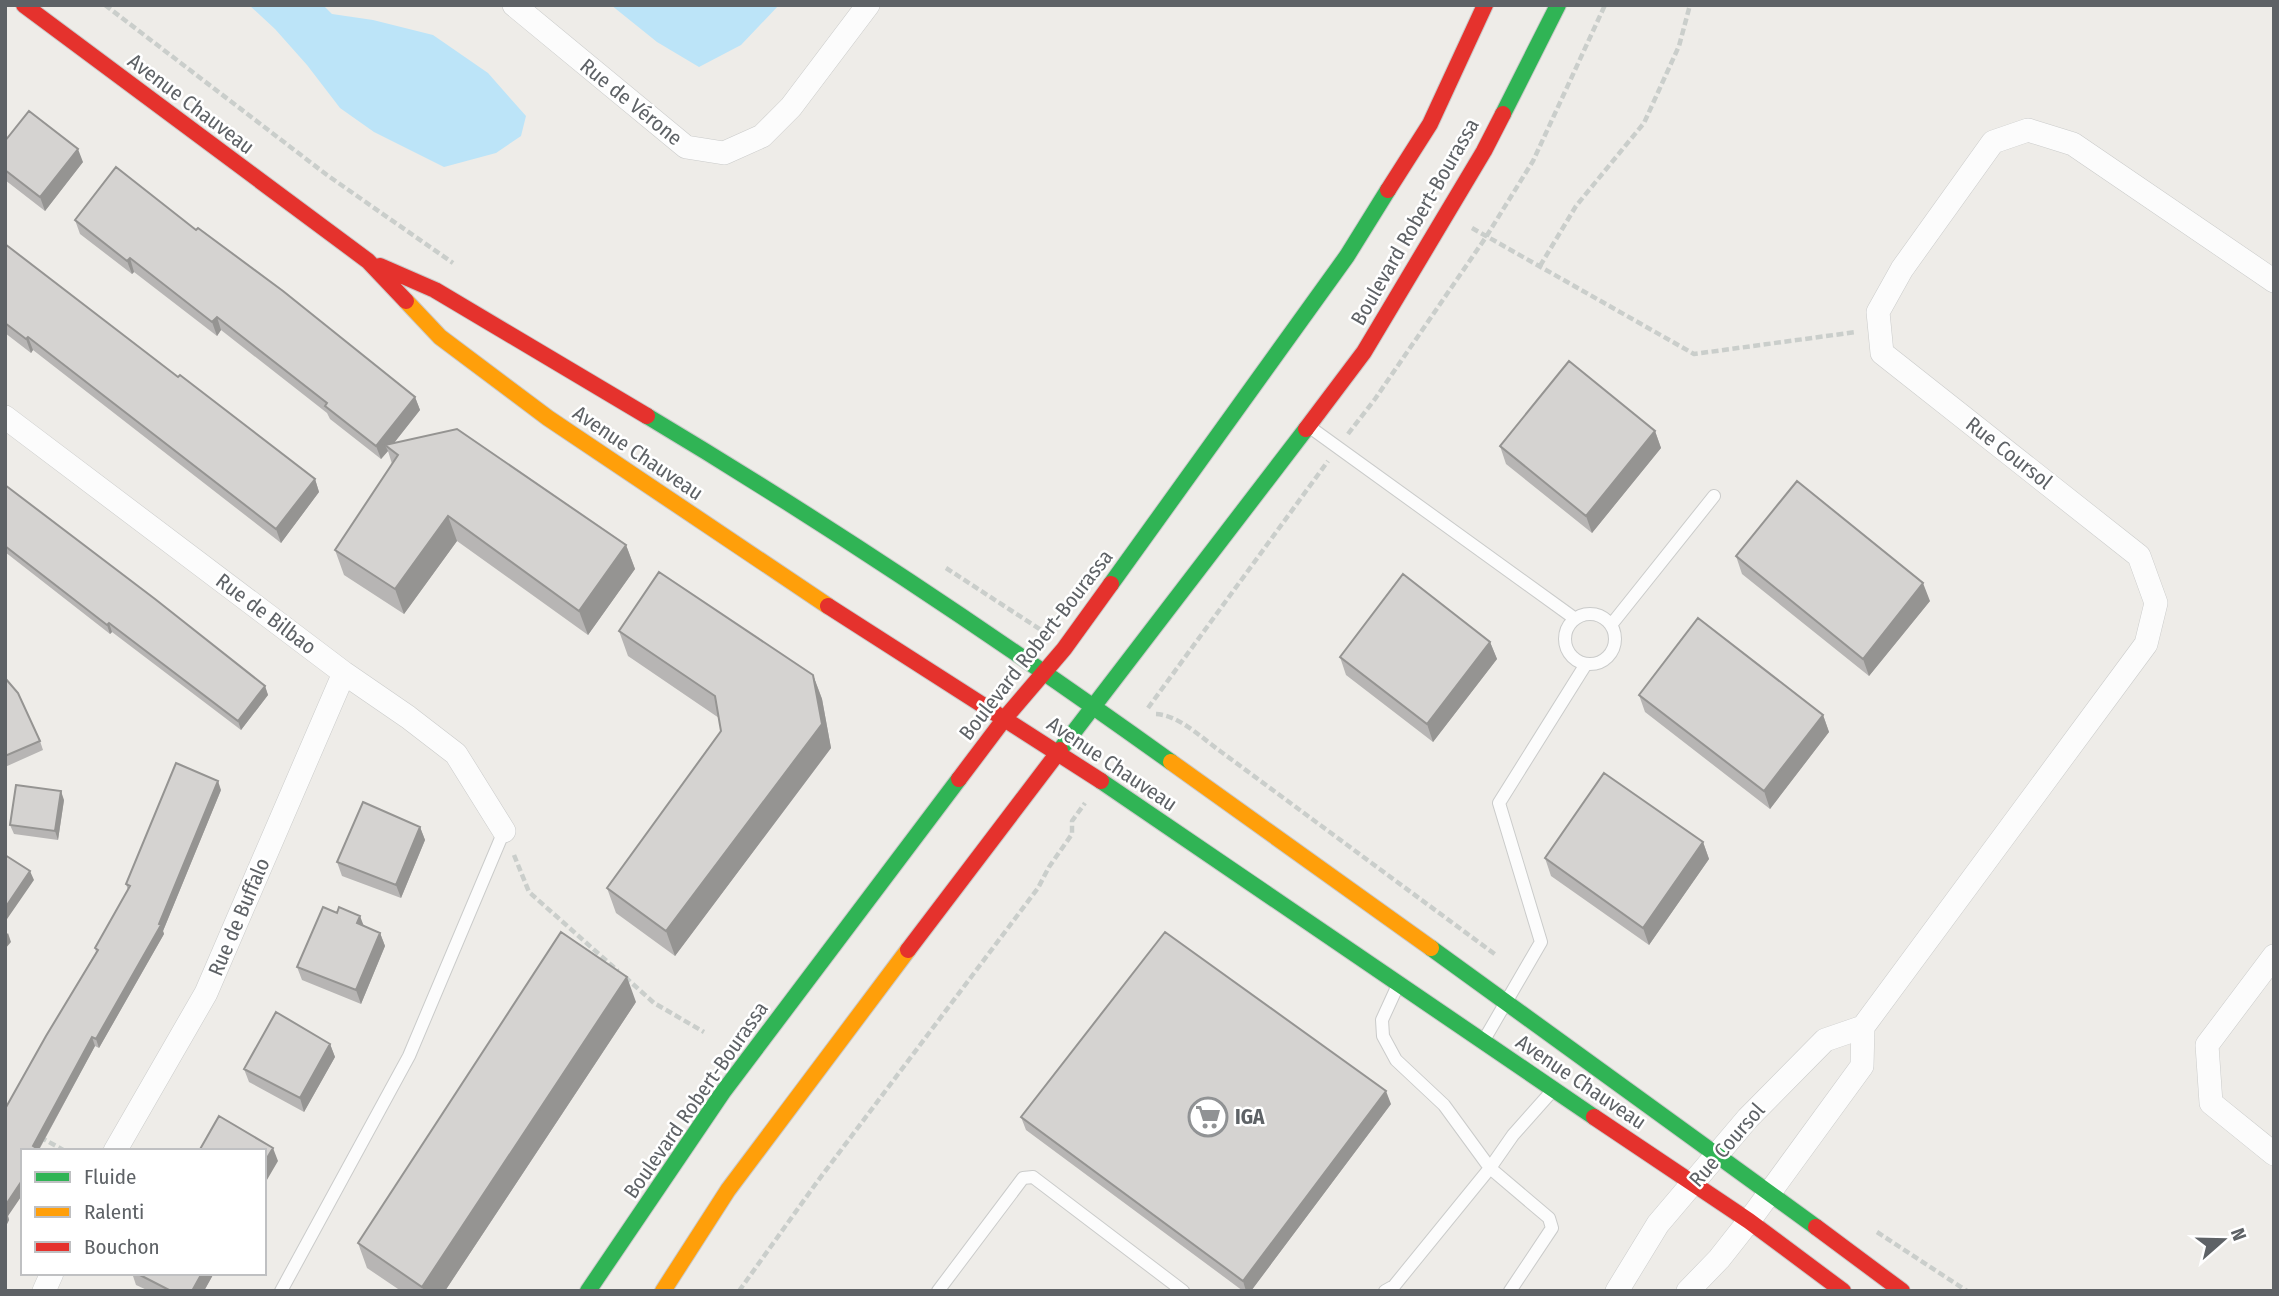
<svg xmlns="http://www.w3.org/2000/svg" width="2279" height="1296" viewBox="0 0 2279 1296" font-family="'Fira Sans Condensed',sans-serif">
<style>
.water{fill:#bce4f8}
.lines{fill:none;stroke-linecap:round;stroke-linejoin:round}
.lane-casing{stroke:#cacbca;stroke-width:14}
.street-casing{stroke:#cacbca;stroke-width:24}
.fast-casing{stroke:#cacaca;stroke-width:18}
.slow-casing{stroke:#cacaca;stroke-width:18}
.jam-casing{stroke:#cacaca;stroke-width:18}
.path{stroke:#cacecb;stroke-width:4.5;stroke-dasharray:7 3.5;stroke-linecap:butt}
.lane{stroke:#fcfcfc;stroke-width:12}
.street{stroke:#fcfcfc;stroke-width:23}
.fast{stroke:#30b455;stroke-width:16}
.slow{stroke:#ff9f0a;stroke-width:16}
.jam{stroke:#e5322d;stroke-width:16}
.wall{fill:#b7b5b4}
.shaded-wall{fill:#959492}
.building{fill:#d5d3d1;stroke:#959492;stroke-width:2}
.labels{text-anchor:middle;dominant-baseline:central;stroke-width:5;stroke-linejoin:round;paint-order:stroke}
.street-label{font-size:21px;fill:#5e6266;stroke:#fff}
.poi-label{font-size:21px;font-weight:bold;fill:#5e6266;stroke:#fff;text-anchor:start}
</style>
<rect width="100%" height="100%" fill="#eeece8"/>
<path class="water" d="M249,5H323L332,14L373,20L433,35L488,73L526,116L521,136L496,153L444,167L374,132L340,108L307,65L275,29Z
M611,5H779L741,45L699,67L657,42Z"/>
<g class="lines">
<defs>
<path id="lane" d="M1311,428L1574,618
M1565 639a25 25 0 1 1 50 0a25 25 0 1 1-50 0Z
M1611,625L1714,496
M1398,985L1382,1020L1383,1036L1396,1060L1444,1105L1490,1168L1549,1218L1552,1228L1510,1291
M1484,1040L1541,942L1499,803L1586,664
M281,1291L409,1056L504,831
M938,1291L1023,1178L1033,1177L1183,1291
M1385,1291L1394,1286L1490,1168L1513,1135L1553,1090"/>
<path id="street" d="M514,5L686,147L724,153L762,136L791,107L868,5
M5,417L344,673L408,717L456,754L504,831
M2274,956L2207,1045L2211,1103L2274,1154
M115,1151L206,993L344,673
M44,1291L52,1273
M1617,1291L1658,1224L1748,1118L1825,1040L1863,1027L2146,644L2156,603L2139,556L1882,353L1878,312L1902,269L1993,142L2028,130L2073,144L2274,281
M1688,1291L1719,1259L1749,1221L1862,1066L1863,1027"/>
<path id="fast" d="M1503,114L1558,5
M647,416C826,523 1001,640 1171,762
M1111,584L1347,256L1388,190
M1060,750L1306,429
M1101,781L1594,1117
M1431,948L1816,1227
M588,1291L723,1092L959,779"/>
<path id="slow" d="M406,301L440,337L548,418L828,606
M1171,762L1431,948
M663,1291L728,1190L908,950"/>
<path id="jam" d="M24,5L368,261L406,301
M1388,190L1430,124L1485,5
M380,266L435,290L647,416
M1306,429L1364,352L1484,151L1503,114
M828,606L1101,781
M959,779L1005,718L1064,649L1111,584
M908,950L1060,750
M1594,1117L1749,1221L1843,1291
M1816,1227L1902,1291"/>
</defs>
<use href="#lane" class="lane-casing"/>
<use href="#street" class="street-casing"/>
<use href="#fast" class="fast-casing"/>
<use href="#slow" class="slow-casing"/>
<use href="#jam" class="jam-casing"/>
<path class="path" d="M105,5L327,175L453,263
M1472,228L1694,354L1856,332
M1540,266L1576,206L1644,123L1679,46L1690,5
M1348,434L1375,399L1486,237L1533,161L1605,5
M946,568L1041,630
M1148,708L1328,461
M1156,714C1179,715 1203,739 1220,751L1496,955
M514,855L529,892L618,971
M625,977L654,1003L704,1032
M40,1137L65,1151
M1877,1232L1967,1291
M739,1291L817,1182L1038,888L1049,867L1072,834V821L1085,803"/>
<use href="#lane" class="lane"/>
<use href="#street" class="street"/>
<use href="#fast" class="fast"/>
<use href="#slow" class="slow"/>
<use href="#jam" class="jam"/>
</g>
<path class="wall" d="M5,141L83,162L45,211L5,180Z
M75,220L196,230L415,397L420,410L394,443L626,545L635,569L588,635L457,541L404,614L344,575L335,550L392,464L388,451L381,459L330,419L327,413L221,330L217,336L134,272L132,274L80,234Z
M5,244L178,377L315,479L319,492L281,543L33,350L31,353L5,333Z
M1655,431L1661,448L1592,533L1506,464L1500,446Z
M5,485L265,686L268,695L241,730L112,632L110,634L5,552Z
M1736,556L1930,601L1869,676L1742,574Z
M619,631L813,675L822,699L831,748L675,956L616,913L607,888L721,731L719,718L628,656Z
M1490,642L1497,659L1433,742L1346,675L1340,657Z
M5,678L40,741L43,750L5,767Z
M1639,695L1823,715L1829,732L1770,809L1645,712Z
M221,790L163,931L164,934L99,1048L95,1046L39,1150L8,1216L9,1220L5,1228V1109L96,952L95,948L128,890L126,884Z
M64,800L58,840L14,834L10,825Z
M420,827L425,840L401,898L342,876L337,862Z
M1703,842L1709,859L1649,945L1551,876L1545,858Z
M363,925L380,933L385,946L361,1004L302,980L297,967Z
M636,1002L445,1291H401L367,1268L358,1243Z
M330,1044L335,1057L304,1112L249,1082L244,1069Z
M1391,1104L1251,1291H1243L1026,1130L1021,1117Z
M132,1273H214L204,1291H149L136,1285Z"/>
<path class="shaded-wall" d="M78,149L83,162L45,211L40,197Z
M130,258L134,272L132,274L127,261Z
M217,317L221,330L217,336L212,322Z
M28,337L33,350L31,353L26,339Z
M415,397L420,410L390,448L385,445L388,451L381,459L376,446Z
M1655,431L1661,448L1592,533L1586,516Z
M315,479L319,492L281,543L276,529Z
M448,516L457,541L404,614L395,589Z
M626,545L635,569L588,635L579,611Z
M1923,583L1930,601L1869,676L1863,659Z
M109,623L112,632L110,634L107,625Z
M1490,642L1497,659L1433,742L1427,724Z
M813,675L822,699L831,748L675,956L666,931Z
M265,686L268,695L241,730L238,721Z
M1823,715L1829,732L1770,809L1764,791Z
M218,781L221,790L163,931L164,934L99,1048L96,1039L159,924Z
M61,791L64,800L58,840L55,831Z
M420,827L425,840L401,898L396,885Z
M1703,842L1709,859L1649,945L1643,928Z
M30,871L34,880L5,922V908Z
M360,916L365,929L357,923Z
M8,933L11,942L5,949V936Z
M380,933L385,946L361,1004L356,990Z
M627,977L636,1002L445,1291H424L422,1287Z
M92,1037L95,1046L38,1151L33,1146Z
M330,1044L335,1057L304,1112L300,1098Z
M1386,1091L1391,1104L1251,1291H1246L1243,1281Z
M273,1148L278,1161L264,1185V1163Z
M23,1179V1194L8,1216L9,1220L5,1228V1206Z
M202,1273H214L204,1291H192Z"/>
<path class="building" d="M29,111L78,149L40,197L5,170V141Z
M116,167L196,230L198,228L283,291L415,397L376,446L325,406L327,403L217,317L212,322L130,258L127,261L75,220Z
M5,244L178,377L180,375L315,479L276,529L28,337L26,339L5,323Z
M1569,361L1655,431L1586,516L1500,446Z
M457,429L626,545L579,611L448,516L395,589L335,550L398,455L385,445Z
M1797,481L1923,583L1863,659L1736,556Z
M5,485L155,599L265,686L238,721L109,623L107,625L5,546Z
M659,572L813,675L822,724L666,931L607,888L721,731L715,696L619,631Z
M1403,574L1490,642L1427,724L1340,657Z
M1698,618L1823,715L1764,791L1639,695Z
M5,678L18,693L40,741L5,756Z
M176,763L218,781L159,924L161,925L96,1039L92,1037L33,1146L41,1151H23V1179L5,1206V1109L46,1036L98,950L95,948L130,886L126,884Z
M1604,773L1703,842L1643,928L1545,858Z
M16,785L61,791L55,831L10,825Z
M363,802L420,827L396,885L337,862Z
M5,855L30,871L5,908Z
M323,907L337,913L339,907L360,916L357,923L380,933L356,990L297,967Z
M561,932L627,977L422,1287L358,1243Z
M1165,932L1386,1091L1243,1281L1021,1117Z
M276,1012L330,1044L300,1098L244,1069Z
M219,1116L273,1148L264,1163V1151H199Z
M136,1273H202L192,1291H171Z"/>
<defs>
<symbol id="supermarket-ring" viewBox="-11 -11 22 22"><circle r="9.5" fill="#fff" stroke="#909294" stroke-width="1.5"/><path d="M-6-5.5h2.5l.6 2H6L4.5 2H-2.5L-4.4-4H-6ZM-1.5 3.2a1.3 1.3 0 1 0 .1 0ZM3 3.2a1.3 1.3 0 1 0 .1 0Z" fill="#909294"/></symbol>
</defs>
<g fill-rule="evenodd">
<use href="#supermarket-ring" x="1186" y="1095" width="44" height="44"/>
</g>
<g class="labels">
<g class="street-label">
<text transform="translate(631 102) rotate(39)">Rue de Vérone</text>
<text transform="translate(191 104) rotate(37)">Avenue Chauveau</text>
<text transform="translate(1415 222) rotate(-60)">Boulevard Robert-Bourassa</text>
<text transform="translate(638 453) rotate(34)">Avenue Chauveau</text>
<text transform="translate(2009 453) rotate(38)">Rue Coursol</text>
<text transform="translate(266 614) rotate(37)">Rue de Bilbao</text>
<text transform="translate(1036 645) rotate(-52)">Boulevard Robert-Bourassa</text>
<text transform="translate(1112 764) rotate(34)">Avenue Chauveau</text>
<text transform="translate(239 917) rotate(-67)">Rue de Buffalo</text>
<text transform="translate(1581 1082) rotate(34)">Avenue Chauveau</text>
<text transform="translate(696 1100) rotate(-55)">Boulevard Robert-Bourassa</text>
<text transform="translate(1727 1145) rotate(-49)">Rue Coursol</text>
</g>
<g class="poi-label">
<text x="1235" y="1117">IGA</text>
</g>
</g>
<rect width="2279" height="1296" fill="none" stroke="#5e6266" stroke-width="14"/>
<rect x="21" y="1149" width="245" height="126" fill="#ffffff" stroke="#bfc0c2" stroke-width="2"/>
<rect x="35" y="1172" width="35" height="10" fill="#30b455" stroke="#bfc0c2" stroke-width="2"/>
<text x="84" y="1184" font-size="21" fill="#5e6266">Fluide</text>
<rect x="35" y="1207" width="35" height="10" fill="#ff9f0a" stroke="#bfc0c2" stroke-width="2"/>
<text x="84" y="1219" font-size="21" fill="#5e6266">Ralenti</text>
<rect x="35" y="1242" width="35" height="10" fill="#e5322d" stroke="#bfc0c2" stroke-width="2"/>
<text x="84" y="1254" font-size="21" fill="#5e6266">Bouchon</text>
<g transform="translate(2223 1240) rotate(70)" stroke="#ffffff" stroke-width="5" paint-order="stroke">
<path d="M0-5L12 26L0 18L-12 26Z" fill="#5e6266"/>
<text y="-10" font-size="19" font-weight="bold" text-anchor="middle" fill="#5e6266">N</text>
</g>
</svg>
